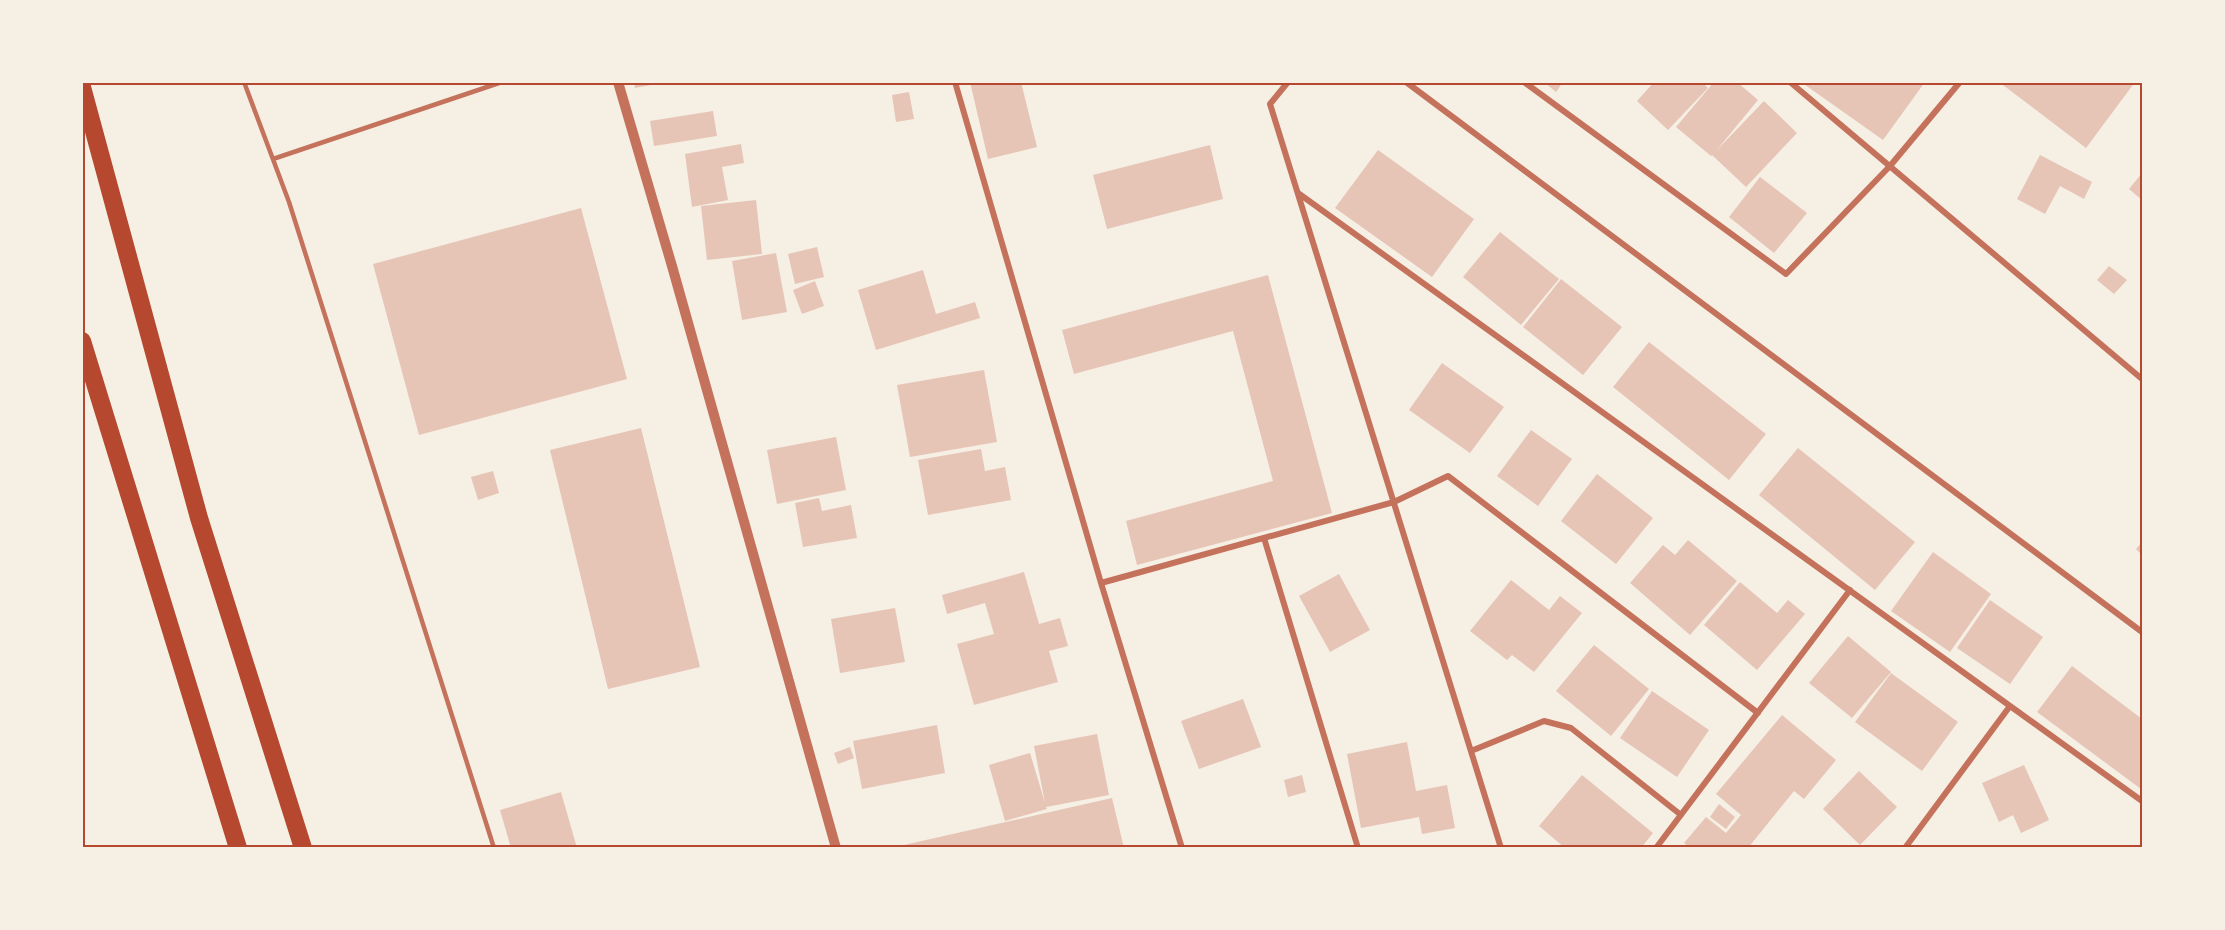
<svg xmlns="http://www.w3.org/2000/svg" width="2225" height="930" viewBox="0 0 2225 930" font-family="'Fira Sans Condensed',sans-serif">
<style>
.building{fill:#e6c5b7}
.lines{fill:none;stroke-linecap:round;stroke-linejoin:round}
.service{stroke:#c5725c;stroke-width:4.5}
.minor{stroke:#c5725c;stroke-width:6}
.tertiary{stroke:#c5725c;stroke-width:10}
.motorway{stroke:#b5482f;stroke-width:18}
.neatline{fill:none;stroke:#b5482f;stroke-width:2}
</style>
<rect width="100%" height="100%" fill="#f6efe4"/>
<path class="building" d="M634,82H656V84L635,88Z
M970,82H1021L1037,147L988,159Z
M1544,82H1563L1556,92Z
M1654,82H1702L1708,88L1668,130L1637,101Z
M1714,82H1737L1758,100L1716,151L1764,101L1797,133L1746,187L1712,155L1711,156L1676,127Z
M1801,82H1925L1883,140Z
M1999,82H2135L2086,148Z
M909,92L914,119L896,122L892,95Z
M713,111L717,136L654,146L650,121Z
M741,144L744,163L722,167L728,200L692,207L685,154Z
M1210,145L1223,199L1107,229L1093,175Z
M1378,150L1474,219L1432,277L1335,208Z
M2040,155L2092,182L2084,199L2060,186L2045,214L2017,199Z
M2142,173V200L2129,189Z
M1760,177L1807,213L1774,253L1729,217Z
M756,200L762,254L707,260L701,206Z
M581,208L627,379L419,435L373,264Z
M1500,232L1559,279L1521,325L1463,277Z
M817,247L824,277L795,284L788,254Z
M776,253L787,312L742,320L732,261Z
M2109,266L2127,280L2114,294L2097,280Z
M923,270L936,314L975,302L980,318L876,350L858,290Z
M1268,275L1332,513L1137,565L1126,521L1273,481L1233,331L1074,374L1062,330Z
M1561,279L1622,327L1583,375L1523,327Z
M815,281L824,306L802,314L793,290Z
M1649,342L1766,434L1729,480L1613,387Z
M1442,363L1504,407L1470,453L1409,410Z
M984,370L997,442L910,457L897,385Z
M641,428L700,667L608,689L550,450Z
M1531,430L1572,459L1538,506L1497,476Z
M836,437L846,490L777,504L767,450Z
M1798,448L1915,542L1875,590L1759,495Z
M981,449L985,471L1005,467L1011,500L928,515L918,460Z
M493,471L499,493L478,500L471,477Z
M1597,474L1653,518L1616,564L1561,521Z
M819,498L822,511L851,505L857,538L803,547L795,503Z
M1688,540L1737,581L1690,635L1630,583L1663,545L1675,555Z
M2142,542V555L2136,549Z
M1933,552L1991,594L1950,652L1891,611Z
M1024,572L1039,624L1060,618L1068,646L1049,651L1058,682L974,705L957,644L994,634L985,603L947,614L942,595Z
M1339,574L1370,630L1330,652L1299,596Z
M1511,580L1549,610L1560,596L1582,613L1534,672L1512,655L1507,660L1470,631Z
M1740,582L1777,613L1788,600L1805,614L1757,670L1704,625Z
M1990,600L2043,637L2010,684L1957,648Z
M895,608L905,662L840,673L831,619Z
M1848,636L1891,672L1852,718L1809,683Z
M1594,645L1649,689L1611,736L1556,691Z
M2072,666L2142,719L2141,789L2037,712Z
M1891,673L1958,722L1922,771L1855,722Z
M1652,691L1709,730L1677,777L1620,738Z
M1243,699L1261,747L1199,769L1181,721Z
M1782,715L1836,760L1804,799L1794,791L1748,848H1690L1684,843L1706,817L1726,833L1741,815L1716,794Z
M937,725L945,773L862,789L853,741Z
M1097,734L1109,795L1046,807L1047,809L1005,821L989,765L1030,753L1045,803L1034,746Z
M1407,742L1416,791L1447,785L1455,828L1422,834L1419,817L1361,828L1347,754Z
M850,747L854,758L838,764L834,753Z
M2024,765L2049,820L2021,833L2013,815L1999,822L1982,783Z
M1859,771L1897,807L1860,845L1823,809Z
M1302,775L1306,792L1288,797L1284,780Z
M1582,775L1653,833L1641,848H1565L1539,826Z
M561,792L577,848H511L500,810Z
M1112,798L1124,848H895V847Z
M1719,804L1735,817L1726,829L1710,817Z"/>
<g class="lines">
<path class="service" d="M244,82L289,202L494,848
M273,159L502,82"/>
<path class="minor" d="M955,82L1101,583L1182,848
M1288,82L1270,104L1501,848
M1406,82L2142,632
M1524,82L1786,274L1890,166L1960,82
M1790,82L2142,379
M1298,193L2142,801
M1264,538L1358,848
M1101,583L1394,502L1448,476L1758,713
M1471,751L1544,721L1571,728L1681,815
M1656,848L1850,590
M1905,848L2010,706"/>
<path class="tertiary" d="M618,82L672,266L836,848"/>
<path class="motorway" d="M82,87L199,518L303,848
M82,341L238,848"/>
</g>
<rect width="2225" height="930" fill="none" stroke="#f6efe4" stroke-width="168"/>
<rect x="84" y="84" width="2057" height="762" class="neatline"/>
</svg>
